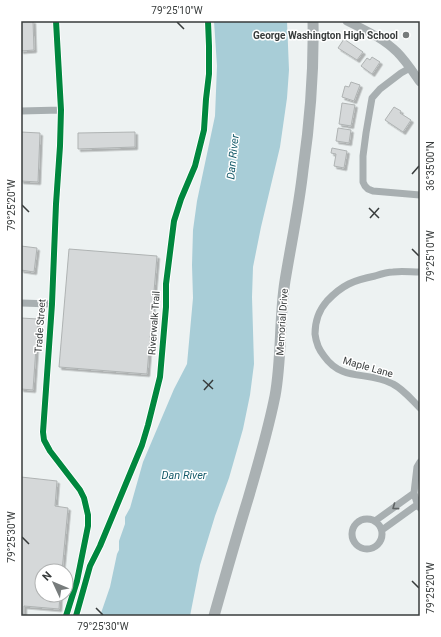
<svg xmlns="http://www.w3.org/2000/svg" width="441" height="637" viewBox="0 0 441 637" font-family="Roboto,sans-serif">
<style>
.water{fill:#a8cdd7}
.building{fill:#d5d8d9;stroke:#afb3b3;filter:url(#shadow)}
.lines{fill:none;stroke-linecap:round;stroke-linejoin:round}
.minor{stroke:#a8afb1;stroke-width:7}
.tertiary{stroke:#a8afb1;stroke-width:9}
.primary{stroke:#aab1b3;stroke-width:11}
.cycleway-casing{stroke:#fff;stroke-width:8}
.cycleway{stroke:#00873e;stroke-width:6}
.oneway{stroke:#5f6465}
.ticks{fill:none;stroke:#383c3c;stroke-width:1.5}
.poi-dot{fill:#777c7c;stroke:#fff;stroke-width:1.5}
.labels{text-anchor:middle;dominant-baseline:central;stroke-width:3;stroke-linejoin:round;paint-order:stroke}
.poi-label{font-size:10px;font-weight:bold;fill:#383c3c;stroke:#fff;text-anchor:end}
.street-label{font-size:10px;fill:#383c3c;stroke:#fff}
.water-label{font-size:11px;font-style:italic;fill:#175c6b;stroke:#fff}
.neatline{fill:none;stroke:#383c3c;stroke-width:1.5}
.ticks-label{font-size:10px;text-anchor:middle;fill:#383c3c}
</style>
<defs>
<filter id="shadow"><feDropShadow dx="2.5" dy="2.5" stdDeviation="0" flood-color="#0004"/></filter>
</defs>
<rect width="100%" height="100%" fill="#edf2f2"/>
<path class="water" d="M214,21H287L289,70L287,98L280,147L261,227L253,267L252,297L254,364L250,395L243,429L229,478L215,516L200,565L190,616H100L110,587L117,554L119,550V541L125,524V517L130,508L143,462L174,389L187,364L193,298L192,265L193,230L197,201L215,116L217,66Z"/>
<path class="building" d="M33,21L34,50L21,51V22Z
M344,39L363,52L357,60L338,48Z
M372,57L380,62L372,74L361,66L367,58L370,60Z
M351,82L360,85L354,101L342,97L345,86L349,87Z
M342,103L355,105L351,126L339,124Z
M394,107L401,111L400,113L411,120L403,132L385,120Z
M338,128L351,130L349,143L336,141Z
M21,132L40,133L38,182L21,181Z
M135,132V147L78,149V133Z
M332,148L347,151L344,168L334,166L336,154L331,153Z
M21,246L37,248L34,272L21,270Z
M69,249L157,256L147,374L59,367Z
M21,318L38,319L33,390L21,389Z
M21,477L57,481L55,506L68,508L62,571H42V595H60L59,609L24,606V614H21Z"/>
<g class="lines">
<path class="minor" d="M56,21L61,110L60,146L56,204L52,304L43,432L44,440L50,451L80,490L84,498L88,515V526L77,581L66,616
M410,68L401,73L380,89L372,98L366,133L363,156V182L365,186L368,189L373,191L420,195
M21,111L61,110
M420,272C411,272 401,271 393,272C387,272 381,274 375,276C354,280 342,285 327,301C319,310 315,322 315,334C316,342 319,350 324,356C343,383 368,370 393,384C403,389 411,399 420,408
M21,303L52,304
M420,462L417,467L414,493L417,503L420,508
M352 534a15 15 0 1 1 30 0a15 15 0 1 1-30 0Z
M375,521L414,493
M382,530L418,504"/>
<path class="tertiary" d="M347,21C365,30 383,38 397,52C406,61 413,72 420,82"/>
<path class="primary" d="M214,616C225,577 236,538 248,499C258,465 268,431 275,396C282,358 279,319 285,281C291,244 299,207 303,170C310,121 314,71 313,21"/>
<defs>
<path id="cycleway" d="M56,21L61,110L60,146L56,204L52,304L43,432L44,440L50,451L80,490L84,498L88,515V526L77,581L66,616
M76,616L90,566L100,546L142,445L148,425L160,377L166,307V284L174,221L181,199L195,166L204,130L206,99L209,74V46L208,21"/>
</defs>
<use href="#cycleway" class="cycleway-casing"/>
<use href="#cycleway" class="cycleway"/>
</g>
<defs><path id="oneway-chevron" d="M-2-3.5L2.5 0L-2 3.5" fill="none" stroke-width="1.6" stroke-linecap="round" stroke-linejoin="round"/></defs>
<use class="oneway" href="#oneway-chevron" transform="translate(395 507) rotate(144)"/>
<path class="ticks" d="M177,22L184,29M412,174L419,166M22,205L29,212M369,208L379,218M370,218L379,208M412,249L419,256M203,380L213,389M204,390L213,380M22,537L29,544M412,581L419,588M96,608L103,615"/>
<circle class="poi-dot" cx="406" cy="35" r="4"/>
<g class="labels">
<g class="poi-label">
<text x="398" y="35">George Washington High School</text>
</g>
<g class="street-label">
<text transform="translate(282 322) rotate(-86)">Memorial Drive</text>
<text transform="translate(154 323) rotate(-86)">Riverwalk Trail</text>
<text transform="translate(40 326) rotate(-86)">Trade Street</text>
<text transform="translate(368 367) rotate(16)">Maple Lane</text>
</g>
<g class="water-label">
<text transform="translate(233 157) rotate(-84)">Dan River</text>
<text x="184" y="475">Dan River</text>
</g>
</g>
<rect width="441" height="637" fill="none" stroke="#ffffff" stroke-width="44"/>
<g transform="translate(54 583) rotate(314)"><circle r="19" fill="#ffffff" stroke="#afb1b1"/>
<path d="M0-3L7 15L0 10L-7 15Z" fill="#777c7c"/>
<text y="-6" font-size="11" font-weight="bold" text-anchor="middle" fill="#383c3c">N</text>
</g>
<rect x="22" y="22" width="397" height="593" class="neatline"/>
<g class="ticks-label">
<text x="177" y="14">79°25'10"W</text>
<text transform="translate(430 166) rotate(-90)" y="4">36°35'00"N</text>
<text transform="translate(11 205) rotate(-90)" y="4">79°25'20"W</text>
<text transform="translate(430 256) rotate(-90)" y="4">79°25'10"W</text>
<text transform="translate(11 537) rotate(-90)" y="4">79°25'30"W</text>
<text transform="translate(430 588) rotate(-90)" y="4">79°25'20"W</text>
<text x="103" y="630">79°25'30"W</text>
</g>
</svg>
